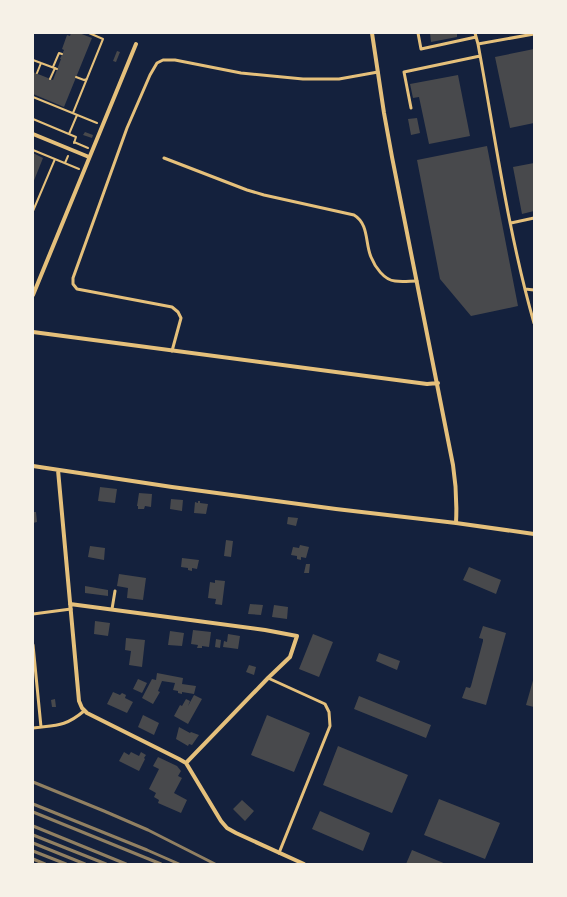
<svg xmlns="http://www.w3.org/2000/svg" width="567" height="897" viewBox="0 0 567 897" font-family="'Playfair Display',serif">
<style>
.building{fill:#48494c}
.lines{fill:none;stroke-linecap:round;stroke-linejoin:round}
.path{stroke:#e5c07b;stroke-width:2}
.service{stroke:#e5c07b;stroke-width:3}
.minor{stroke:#e5c07b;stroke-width:4}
.rail{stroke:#918062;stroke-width:3}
</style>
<rect width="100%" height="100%" fill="#14213d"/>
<path class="building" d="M71,33H79L92,38L64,107L33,94V72L53,80L61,59H60L64,50L62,49L67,35L70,36Z
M430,33H457V37L431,42Z
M534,49V123L510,128L495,57Z
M117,51L120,52L116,62L113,61Z
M458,75L470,136L429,144L419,97L413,98L410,84Z
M417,118L420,133L411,135L408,119Z
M85,132L93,135L92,138L83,135Z
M487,146L518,306L471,316L440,279L417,160Z
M33,153L43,158L33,183Z
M534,163V211L522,214L513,167Z
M100,487L117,489L115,503L98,501Z
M139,493L152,494L151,507L145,506L144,509H138V506H137Z
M171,499L183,500L182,511L170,509Z
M198,501H200V503L208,504L206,514L194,513L195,502L198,503Z
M33,512H36L37,522L33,523Z
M288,517L298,518L296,526L287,524Z
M226,540L233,541L231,557L224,556Z
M300,545L309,547L306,558L301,557V560L297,559V556L291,555L293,547L299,548Z
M90,546L105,548L104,560L88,557Z
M182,558L199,560L197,569L192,568V571L188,570V568L181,567Z
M306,564H310L309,573H304Z
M469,567L501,580L496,594L463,580Z
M119,574L146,578L143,600L127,598L128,588L117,586Z
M215,580L225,581L222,605L215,604L216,599L208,598L210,582L215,583Z
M85,586L108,590V596L85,593Z
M250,604L263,605L261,615L248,614Z
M274,605L288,607L287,619L272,617Z
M95,621L110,623L108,636L94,634Z
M483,626L506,633L486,705L462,698L466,687L470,688L471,686L483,641V639L479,638Z
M193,630L211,632L209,647L202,646V648H197L198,645L191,644Z
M170,631L184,633L182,646L168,645Z
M228,634L240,636L238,649L223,647L224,641L227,642Z
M313,634L333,642L319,677L299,669Z
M126,638L145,640L142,667L129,665L131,651L125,650Z
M216,639L221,640L220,648L215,647Z
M379,653L400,661L397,670L376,661Z
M249,665L256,667L254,675L246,672Z
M157,673L183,678L182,684L196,686L194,694L182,692V694L178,693V691L173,690L175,683L162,681L158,691L160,692L153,704L142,698L152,679L156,680Z
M534,677V707L526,705Z
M138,679L147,683L142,693L133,689Z
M113,692L120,695L122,693L126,695L125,698L133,702L127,713L107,704Z
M194,695L202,699L188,724L174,716L180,705L182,706L186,699L190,701L188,706Z
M359,696L431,725L426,738L354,709Z
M55,699L56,707H52L51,700Z
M143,715L159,723L154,735L138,727Z
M267,715L310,733L294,772L251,755Z
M179,727L190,733L191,732L199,735L192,745L189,744L188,746L176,739Z
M338,746L408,775L392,813L323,785Z
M124,752L129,755L131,752L139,756L141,752L146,755L144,758L145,759L139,771L119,761Z
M158,757L177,766L181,771L178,776L182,778L174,793L187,800L181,813L158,803L159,800L154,797L156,793L149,789L159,769L153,766Z
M439,799L500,823L485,859L424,835Z
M242,800L254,811L245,821L233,809Z
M320,811L370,833L363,851L312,829Z
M412,850L446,864H406Z"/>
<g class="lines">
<path class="path" d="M33,60L57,69
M53,67L59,53L62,54
M37,73L41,63
M76,77L84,80L87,79
M50,79L55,68
M33,97L97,123
M73,113L103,39L89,33
M33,119L76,137L74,143
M69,134L77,115
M74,142L88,148
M33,150L79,169
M65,163L68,156
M33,211L55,159"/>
<path class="service" d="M418,33L421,49L476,37
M475,33L478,44L534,34
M478,44C495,136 508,232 534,323
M411,108L404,72L480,56
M164,158L247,190L264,195L354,215C369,224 365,243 371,257C375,267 384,280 395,281C402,282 410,281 417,281
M511,223L534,218
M525,289L534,290
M172,351L181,318L178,312L172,307L77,289L73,284V278L127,128L150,75L157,63L163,60H175L241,73L303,79H339L378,72
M112,609L115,591
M33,614L71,609
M33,645L41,727
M268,678L325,704L329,712L330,726L279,853
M33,728C56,725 65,727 84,711"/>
<path class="minor" d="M372,33L384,113L392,157L453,465C456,484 457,503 456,523
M33,134L89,157
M33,295L136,44
M33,332L427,384L438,383
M33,466L172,487L336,509L456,523L534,534
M58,470L79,701L82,708L87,713L179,759L186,763L221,821L227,828L236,833L304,864
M70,604L265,630L297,636L290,657L268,678L186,763"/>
<path class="rail" d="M33,782L104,811L148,830L215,864
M33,804L147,850L179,864
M33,812L161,864
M33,826L126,864
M33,835L106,864
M33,843L85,864
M33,851L66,864
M33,859L45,864"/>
</g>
<rect width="567" height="897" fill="none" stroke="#f6f1e7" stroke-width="68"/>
</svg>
